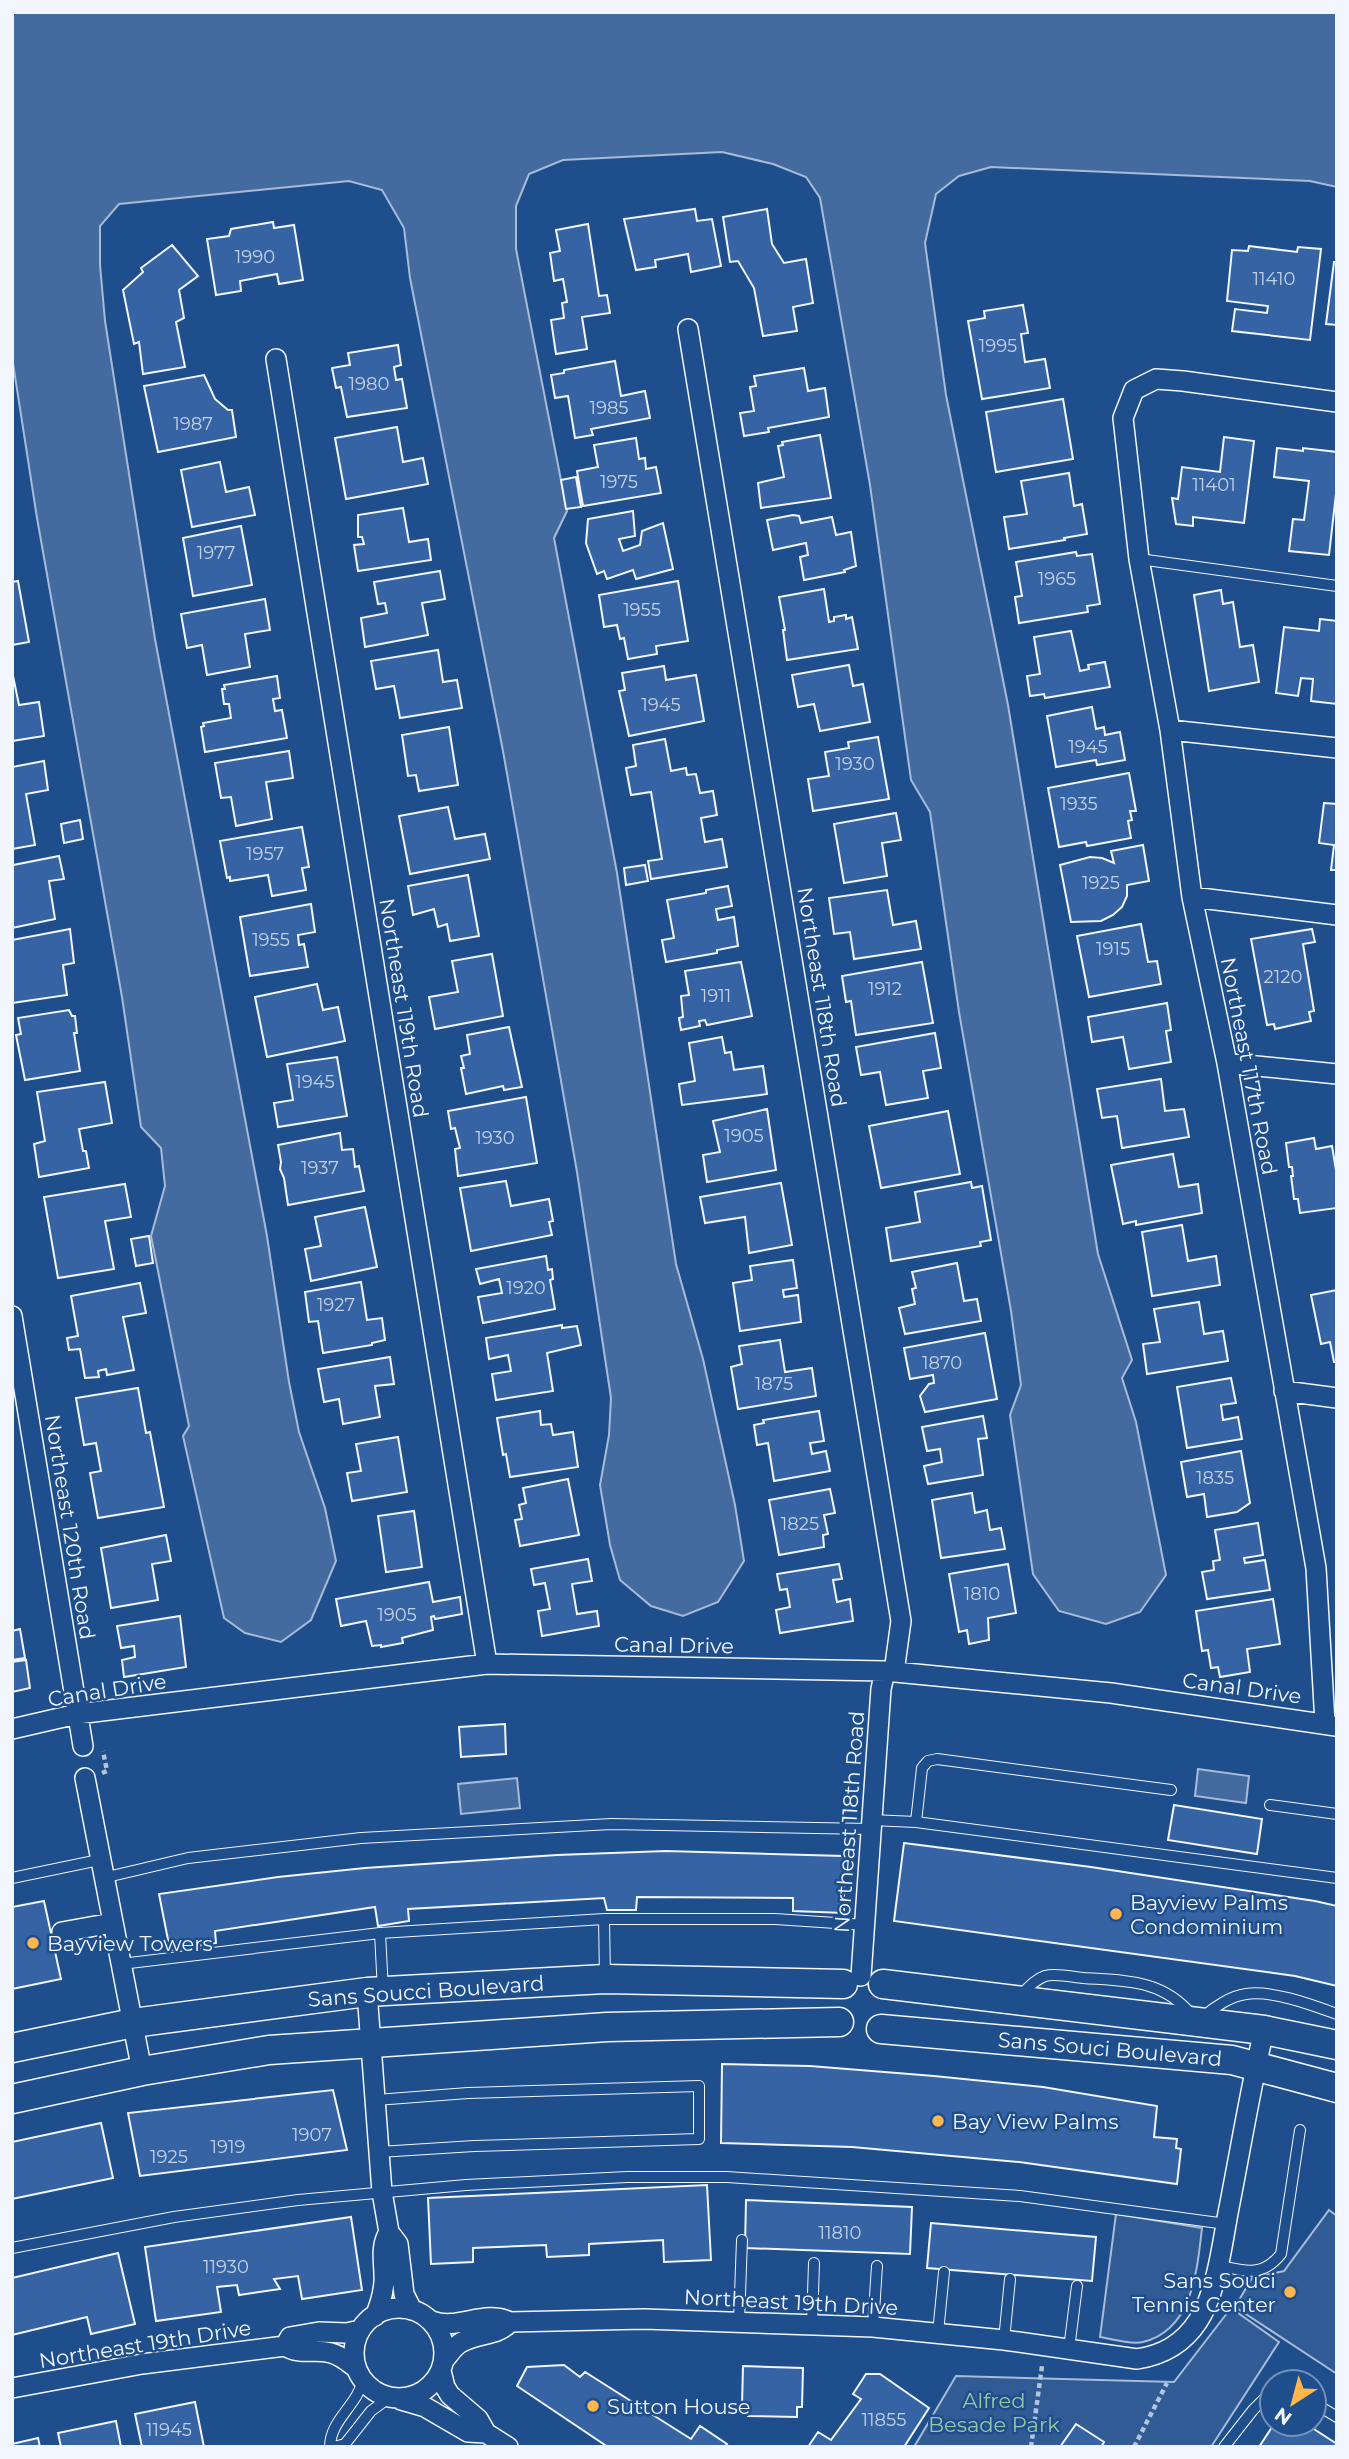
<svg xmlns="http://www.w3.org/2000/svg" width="1349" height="2459" viewBox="0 0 1349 2459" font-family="Montserrat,sans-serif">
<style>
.green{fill:#305b95;stroke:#a8bbd7;stroke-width:2}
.water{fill:#446ba0;stroke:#a8bbd7;stroke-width:2}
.building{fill:#3563a3;stroke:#f2f6ff;stroke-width:2}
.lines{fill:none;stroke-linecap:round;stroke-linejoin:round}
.lane-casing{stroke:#f2f6ff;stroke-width:12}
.street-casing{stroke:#f2f6ff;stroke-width:22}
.secondary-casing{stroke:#f2f6ff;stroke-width:31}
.path{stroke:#b3c4dc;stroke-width:4.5;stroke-dasharray:5 3.5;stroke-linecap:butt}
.lane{stroke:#1f4e8c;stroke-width:10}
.street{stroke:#1f4e8c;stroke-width:19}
.secondary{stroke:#1f4e8c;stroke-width:28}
.poi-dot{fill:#ffb74d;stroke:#1f4e8c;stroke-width:2.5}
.labels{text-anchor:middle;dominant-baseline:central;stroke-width:5;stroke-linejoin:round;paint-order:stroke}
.number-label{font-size:18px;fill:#c3d1e8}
.street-label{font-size:21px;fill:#f2f6ff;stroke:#1f4e8c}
.poi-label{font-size:21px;fill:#f2f6ff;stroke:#1f4e8c;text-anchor:start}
.park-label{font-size:21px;fill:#97c8a6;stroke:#1f4e8c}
</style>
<rect width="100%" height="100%" fill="#1f4e8c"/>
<path class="green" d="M1329,2210L1337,2216V2374L1235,2307L1252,2278L1284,2271Z
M1116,2214L1202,2228C1197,2270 1193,2330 1143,2342C1131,2345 1112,2339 1100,2337Z
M1231,2308L1279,2342L1211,2447H914L956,2376L1174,2382Z"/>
<path class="water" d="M12,12H1337V187L1310,181L991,167L959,176L936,194L925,243L946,395L1008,705L1098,1254L1132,1360L1122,1378L1136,1422L1166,1575L1140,1612L1106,1624L1059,1611L1033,1574L1010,1415L1021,1385L1011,1311L959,1012L930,812L911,780L870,485L820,198L806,177L773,164L722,152L563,160L529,174L516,206V249L567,511L554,538L617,873L676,1264L703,1359L735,1505L744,1561L718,1602L683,1616L651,1606L620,1580L610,1545L600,1485L609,1435L611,1398L577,1172L503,751L410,278L404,228L382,190L349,181L119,204L100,226V265L105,321L155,639L267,1236L289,1382L299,1432L325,1508L336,1561L311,1620L281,1642L245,1633L224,1618L183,1436L189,1426L151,1236L165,1186L161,1148L141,1127L122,997L37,518L12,357Z
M1198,1769L1249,1776L1246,1803L1195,1796Z
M517,1778L520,1808L461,1814L458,1784Z"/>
<path class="building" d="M695,209L697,221L712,219L721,266L691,272L688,254L655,260L656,267L636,270L624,219Z
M767,209L772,244L784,263L806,259L813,303L793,307L797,331L763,336L754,288L738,261L730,262L723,217Z
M273,222L274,228L294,225L303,280L279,284L277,274L240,281L241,291L216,295L207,239L229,236L231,229Z
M588,224L599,296L607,295L610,313L582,317L587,349L556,354L551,320L564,318L562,303L567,302L563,279L554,281L550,253L560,251L556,230Z
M172,245L198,276L179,290L184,318L176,322L185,367L143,374L139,342L134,344L123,290L143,272L141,268Z
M1249,246L1297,252L1298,247L1321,249L1310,340L1232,331L1235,309L1267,313L1268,306L1227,301L1232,250L1248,251Z
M1334,262H1337V325L1326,324Z
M1023,305L1028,333L1021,334L1025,362L1045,359L1050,388L982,399L968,321L985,318L984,311Z
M398,345L401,365L394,367L396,380L402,379L407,408L347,417L341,387L336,388L332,368L350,365L348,353Z
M615,361L621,396L645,391L650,418L591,429L593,435L575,438L568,396L555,398L551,375L564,373V370Z
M804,368L808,391L825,388L829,417L768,428L769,432L744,436L740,413L754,411L750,387L756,386L754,376Z
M204,375L215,399L228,410H232L236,437L158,452L144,386Z
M1063,399L1073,459L996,472L986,412Z
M397,427L403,462L423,458L428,484L346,499L335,438Z
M820,435L831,498L761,508L758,483L784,477L778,446L783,445L782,442Z
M1224,437L1254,441L1244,523L1193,517V526L1176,524L1172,498L1178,499L1182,467L1220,472Z
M636,438L639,459L645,458L646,469L656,467L661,493L583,506L577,471L598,467L594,445Z
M1277,448L1303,451V448L1337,452V485L1329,555L1289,551L1293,519L1304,520L1309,481L1274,477Z
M220,462L226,492L249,487L255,515L192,527L181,470Z
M1069,473L1074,506L1082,504L1087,534L1064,538L1065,540L1009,549L1004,517L1027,514L1021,481Z
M576,477L581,507L566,509L561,480Z
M403,508L409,542L428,539L431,560L358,571L354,545L364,544L362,537H358V515Z
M633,511L635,536L619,539L623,551L640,545L642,531L663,523L673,569L636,579L633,570L607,579L604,571L597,574L586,543L588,519Z
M793,515L799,516L801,523L832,517L836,535L851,532L856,566L844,570L845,572L804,580L800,557L808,555L806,543L773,550L767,520Z
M241,526L252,585L193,596L183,538Z
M1076,552L1077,556L1092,554L1100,604L1087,606L1088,612L1019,623L1015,597L1022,596L1016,562Z
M440,571L445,599L422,603L428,635L365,647L361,618L387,613L385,603L378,604L374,582Z
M18,581L29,642L12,645V582Z
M678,581L688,641L656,646L657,654L628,659L624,638L620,639L617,625L604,627L599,595Z
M824,589L829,622L834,621V617L846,615V619L852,617L858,649L787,660L783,630H785L779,597Z
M1221,590L1223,604L1233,602L1240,647L1253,645L1259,682L1209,691L1194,595Z
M265,599L270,630L245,634L250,667L207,675L202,645L187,648L181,614Z
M1320,619L1337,621V704L1311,701L1313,679L1301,678L1298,696L1276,693L1284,627L1319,631Z
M1071,631L1080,671L1089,669L1088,665L1105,662L1110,687L1045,698L1044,694L1030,696L1027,676L1040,674L1034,637Z
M438,650L443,682L457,680L462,708L400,718L394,686L376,689L371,661Z
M849,665L853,686L863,684L870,722L820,731L814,704L798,707L792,675Z
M664,666L666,680L696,675L704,721L629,736L619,691L625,690L622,673Z
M12,671L19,705L39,702L44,736L12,741Z
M277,676L280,698L273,699L275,711L282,710L287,738L205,752L201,727L204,726L203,723L231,718L229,704H224L222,689H225L224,685Z
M1092,707L1096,729L1104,727L1105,735L1120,732L1125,760L1097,765L1096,760L1056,767L1047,716Z
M449,727L458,785L419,791L416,775L408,776L402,735Z
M878,737L889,799L813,811L808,779L829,776L825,752L849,748L848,742Z
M665,739L671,771L686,768L687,775L696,774L700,793L713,791L717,815L701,818L705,842L722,839L727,867L651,879L648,861L662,859L651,792L631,795L626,768L636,766L633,745Z
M289,751L293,778L266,782L272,819L236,826L231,797L221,798L215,763Z
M44,761L48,790L26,794L35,845L12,849V767Z
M1129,773L1136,811H1130L1132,820L1128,821L1131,838L1087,846L1086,842L1059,847L1048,788Z
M1324,803L1337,804V870H1331L1334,845L1319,843Z
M448,807L455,839L485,834L490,859L410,874L399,816Z
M896,813L901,840L882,843L887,876L844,883L834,824Z
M80,820L83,839L64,843L61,824Z
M302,827L309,867L302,868L306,890L272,896L268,875L230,881V877L227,878L220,841Z
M1143,845L1149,881L1127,885V896L1122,907L1113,915L1101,921L1071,922L1060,865L1090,857L1102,858L1114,863L1111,851Z
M59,856L64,879L49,881L55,919L12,928V863L13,865Z
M645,865L648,881L626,885L624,868Z
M468,875L479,936L450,941L447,924L438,927L434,909L413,915L408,886Z
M728,886L732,906L716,909L718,920L734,917L738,946L717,950V953L666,962L662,940L674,938L667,900L706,893V890Z
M887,890L893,925L916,921L921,949L854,959L850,932L834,934L829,898Z
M311,904L315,932L298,935L299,945L304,944L308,967L250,976L240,917Z
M1141,924L1148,962L1157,961L1161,984L1089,997L1077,936Z
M70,929L74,963L63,965L67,995L12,1003V940Z
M1312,929L1315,942L1303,944L1314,1011L1309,1012L1311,1021L1275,1029L1274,1024L1267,1025L1251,939Z
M492,954L503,1016L435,1029L429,997L458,992L452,961Z
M741,962L752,1016L707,1025L705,1020L699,1021L700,1026L681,1030L679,1018L683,1017L681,996L689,995L685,971Z
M922,962L933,1023L856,1035L851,1001L846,1002L842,976Z
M317,984L323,1010L338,1007L345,1041L267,1057L255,997Z
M1167,1003L1171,1030L1166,1031L1171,1062L1129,1069L1123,1037L1092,1042L1088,1017Z
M69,1010L72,1016H75L77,1033H74L80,1071L25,1080L16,1035L21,1034L18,1018Z
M509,1027L522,1087L504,1090L503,1086L466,1094L461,1068H464L461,1056L470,1054L467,1035Z
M935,1033L941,1068L923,1071L928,1098L886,1105L880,1072L861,1075L856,1047Z
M722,1037L725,1053L731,1052L734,1070L763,1066L767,1094L682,1105L679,1084L695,1081L689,1043Z
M337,1057L347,1116L278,1127L274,1103L293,1100L287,1064Z
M1161,1079L1165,1111L1184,1109L1189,1137L1122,1148L1117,1116L1102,1118L1097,1089Z
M105,1082L112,1123L79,1129L83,1151H86L89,1168L39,1177L34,1144L45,1141L37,1092Z
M526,1097L537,1163L458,1176L455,1149L460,1148L455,1128L451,1129L448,1111Z
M767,1109L776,1170L707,1182L703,1155L720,1152L713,1121Z
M948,1111L960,1174L881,1188L869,1126Z
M340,1133L342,1150L353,1149L355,1167L359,1166L364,1191L288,1205L284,1178L280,1169L281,1162L278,1145Z
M1314,1138L1316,1149L1332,1146L1337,1176V1208L1300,1213L1298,1199H1294L1291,1176H1293L1292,1167H1289L1286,1143Z
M1173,1154L1179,1187L1198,1184L1202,1213L1136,1225V1221L1123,1224L1111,1165Z
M506,1181L511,1206L549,1199L553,1221L549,1222L552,1235L471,1251L460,1188Z
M971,1182L972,1188L982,1186L991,1240L980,1242L981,1246L891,1261L886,1228L920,1222L915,1192Z
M781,1183L792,1245L749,1253L745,1217L705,1223L700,1197Z
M125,1184L131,1217L105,1221L114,1269L58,1278L44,1197Z
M365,1207L377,1267L311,1281L305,1249L321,1246L315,1217Z
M1182,1225L1188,1261L1216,1256L1220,1285L1152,1296L1142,1232Z
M149,1236L153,1263L136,1266L131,1239Z
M546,1256L548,1270L552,1269L553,1279L550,1280L555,1309L483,1323L478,1297L502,1293L499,1279L480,1284L476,1269Z
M793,1260L797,1288L783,1290L784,1297L798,1295L801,1322L740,1331L733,1283L752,1280L750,1266Z
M957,1263L964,1301L977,1299L981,1321L905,1334L899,1308L915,1304L912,1289L916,1288L912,1272Z
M361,1282L367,1320L382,1318L385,1340L372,1343V1345L323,1353L318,1321L309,1322L305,1292Z
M140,1283L146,1313L123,1317L134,1370L107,1375L106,1369L98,1371L99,1377L85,1378L80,1349L69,1350L67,1338L78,1336L71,1296Z
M1337,1290V1362H1334L1330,1342L1321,1344L1311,1295Z
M1199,1302L1204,1334L1223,1331L1228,1361L1147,1374L1143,1344L1160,1342L1154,1309Z
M562,1325V1328L577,1326L581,1345L547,1353L553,1391L496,1400L492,1374L511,1371L508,1355L489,1359L486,1338Z
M985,1333L997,1399L925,1412L920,1396L929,1384L934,1383L933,1375L910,1379L904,1348Z
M780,1340L785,1372L812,1368L816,1396L738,1409L731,1367L742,1364L739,1346Z
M390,1357L394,1384L375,1386L380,1417L343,1424L339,1399L324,1402L318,1369Z
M1231,1378L1236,1403L1221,1405L1223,1420L1238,1417L1242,1439L1187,1448L1177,1387Z
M138,1388L146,1433L150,1432L164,1507L98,1518L90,1473L101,1471L96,1443L84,1445L76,1398Z
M540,1411L541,1425L551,1424L553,1435L573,1432L578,1467L510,1477L506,1454L503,1455L497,1418Z
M819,1411L824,1441L810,1443L812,1454L826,1451L830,1471L774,1481L768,1443L757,1445L754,1425L764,1423L763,1420Z
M983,1416L987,1438L978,1439L983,1475L928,1484L924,1466L942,1462L940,1449L927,1451L922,1427Z
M398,1437L407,1492L352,1501L347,1473L361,1471L356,1444Z
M1241,1451L1250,1503L1237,1512L1207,1517L1204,1494L1187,1497L1181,1462Z
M568,1479L579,1535L520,1546L515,1520L522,1519L519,1505L526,1503L523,1488Z
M830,1489L835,1513L824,1515L828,1534L823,1535L824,1547L779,1555L769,1500Z
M972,1493L975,1513L987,1510L990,1530L1001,1528L1005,1549L941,1558L932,1500Z
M414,1511L422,1567L386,1572L378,1516Z
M1258,1523L1263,1555L1244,1558L1245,1563L1265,1560L1270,1590L1207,1599L1202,1572L1214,1570L1213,1561L1220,1560L1215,1530Z
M166,1535L171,1561L152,1564L158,1600L111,1608L101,1548Z
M588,1559L592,1581L572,1584L577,1614L597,1611L599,1626L542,1636L538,1611L550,1609L545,1583L534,1585L531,1569Z
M839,1564L842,1579L833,1580L837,1602L850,1599L853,1621L780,1633L776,1610L790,1607L787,1589L780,1590L777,1574Z
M1008,1564L1016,1613L988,1618L989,1640L969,1644L967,1630L959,1632L949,1574Z
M429,1582L433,1602L460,1597L462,1614L435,1619L434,1616L431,1617L433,1630L402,1638L403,1643L381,1647V1645L372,1646L366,1621L341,1626L336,1599Z
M1273,1599L1280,1644L1247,1649L1250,1672L1220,1677L1218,1667L1211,1668L1208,1650L1202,1651L1196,1611Z
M180,1616L186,1667L124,1677L122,1660L135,1657L134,1646L121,1648L117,1626Z
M20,1629L25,1658L12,1660V1631Z
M26,1660L30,1688L12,1692V1662Z
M505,1724L506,1754L461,1757L459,1727Z
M1174,1805L1262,1819L1257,1854L1168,1840Z
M904,1843L1091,1867L1315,1901L1337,1906V1986L1295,1976L894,1921Z
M666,1851L844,1856V1913L793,1911V1898L637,1897L636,1910H607L604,1898L408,1909L409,1921L378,1926L375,1907L215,1931L216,1943L170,1950L159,1894L278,1877L365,1868L557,1855Z
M44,1901L61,1979L12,1989V1907Z
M722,2064L810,2066L934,2076L1043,2087L1157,2106L1154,2137L1177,2139L1176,2148L1181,2149L1177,2184L1019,2162L852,2147L721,2143Z
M333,2090L347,2150L140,2176L128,2113Z
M101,2123L113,2178L12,2199V2142Z
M707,2185L711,2260L664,2262L663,2240L589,2244V2255L547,2257L546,2245L473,2248V2262L431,2264L428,2198Z
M746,2200L912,2207L910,2254L745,2248Z
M351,2217L362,2290L302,2299L298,2276L274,2279L280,2289L239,2295L237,2285L217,2287L221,2312L156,2321L145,2247Z
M931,2223L1096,2237L1092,2281L927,2268Z
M118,2253L135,2324L91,2334L87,2317L12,2335V2278Z
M564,2365L580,2377L585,2372L691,2439L700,2426L727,2444L725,2447H608L517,2386L527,2367Z
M743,2366L803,2368L802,2407H797V2417L748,2416V2406H742Z
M866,2374H880L929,2408L904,2447H808L818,2432L831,2440L861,2399L853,2394Z
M195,2402L204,2447H142L135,2414Z
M116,2421L121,2447H61L58,2433Z
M1076,2424L1104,2442L1101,2447H1060Z
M1274,2424H1306L1337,2444V2447H1259Z
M38,2438L40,2447H12V2444Z"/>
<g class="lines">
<defs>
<path id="lane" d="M1139,559L1337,586
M1270,1805L1337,1814
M871,1820L916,1822L1337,1878
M916,1822L922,1768L928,1761L937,1759L1171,1790
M12,1878L99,1860
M103,1878L188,1858L361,1838L611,1824L870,1829
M604,1919L605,1978
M380,1933L383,1991
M121,1964L380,1933L604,1919H775L866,1925
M1020,1996C1028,1988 1034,1980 1045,1976C1056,1973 1072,1977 1083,1978C1126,1981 1162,1979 1192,2015
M1203,2017C1214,2007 1231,1996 1246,1994C1273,1990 1312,2005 1337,2014
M376,2100L468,2093L699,2086V2139L474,2146L379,2152
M12,2248L174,2217L298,2200L466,2185L627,2177H727L1020,2196L1226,2224
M1217,2265C1244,2271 1262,2278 1281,2254L1300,2130
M739,2321L742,2240
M812,2324L814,2263
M873,2327L877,2266
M938,2333L944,2272
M1004,2340L1010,2279
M1069,2349L1077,2286
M1314,2403L1337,2417
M330,2447C330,2420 357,2406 363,2380
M334,2447L345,2444L371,2411L390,2397
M1224,2447L1253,2410L1272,2391"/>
<path id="street" d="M688,329L901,1621L894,1672
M276,359L487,1664
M1170,730L1337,748
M1192,897L1337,915
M1227,1063L1337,1074
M12,1316L83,1746
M1284,1391L1337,1398
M1325,1723L1316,1568L1227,1063L1192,897L1170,730L1139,559L1123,418L1134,390L1156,379L1183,381L1337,402
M12,1729L77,1714L487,1664L885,1671L1111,1693L1336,1726
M85,1778L142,2071
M62,1932L112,1923
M861,1976L881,1689L885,1671
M367,1992L382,2192L389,2232L398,2244L404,2294L412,2310
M354 2353a45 45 0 1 1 90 0a45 45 0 1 1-90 0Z
M375,2316C380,2305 383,2294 384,2282C385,2264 379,2248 389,2232
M432,2321C458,2331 484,2309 510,2322L644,2319L873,2327L1004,2340L1137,2359C1163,2355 1183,2344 1198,2321C1216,2294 1222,2246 1228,2213C1240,2152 1250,2091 1264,2030
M285,2346L290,2337L319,2332L347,2333L360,2330
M445,2359C450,2353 455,2345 462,2342C478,2333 498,2336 510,2322
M441,2371L445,2387L450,2395L478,2419L486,2433L508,2447
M12,2388L142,2364L285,2346C302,2356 313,2348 331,2353C340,2355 348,2362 356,2368
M401,2400L425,2407L468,2432L486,2433"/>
<path id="secondary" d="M883,1984L1264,2030L1337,2045
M881,2029L1232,2060L1337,2088
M12,2048L133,2023L367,1992L605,1979L843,1984
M12,2099L142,2071L269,2050L607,2027L839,2022"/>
</defs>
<use href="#lane" class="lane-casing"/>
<use href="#street" class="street-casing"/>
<use href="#secondary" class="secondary-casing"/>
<path class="path" d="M102,1773L107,1771L103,1751
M1031,2447L1042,2366
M1134,2447L1167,2383"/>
<use href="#lane" class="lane"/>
<use href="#street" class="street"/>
<use href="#secondary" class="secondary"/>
</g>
<g class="poi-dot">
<circle cx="1116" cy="1914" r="7"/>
<circle cx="33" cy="1943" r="7"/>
<circle cx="938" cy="2121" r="7"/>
<circle cx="1290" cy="2292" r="7"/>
<circle cx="593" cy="2406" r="7"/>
</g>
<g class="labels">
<g class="number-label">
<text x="255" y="257">1990</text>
<text x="1274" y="279">11410</text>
<text x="998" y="346">1995</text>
<text x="369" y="384">1980</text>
<text x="609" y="408">1985</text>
<text x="193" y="424">1987</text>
<text x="619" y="482">1975</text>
<text x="1214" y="485">11401</text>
<text x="216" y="553">1977</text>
<text x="1057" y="579">1965</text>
<text x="642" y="610">1955</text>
<text x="661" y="705">1945</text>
<text x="1088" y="747">1945</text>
<text x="855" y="764">1930</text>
<text x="1079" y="804">1935</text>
<text x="265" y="854">1957</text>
<text x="1101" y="883">1925</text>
<text x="271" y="940">1955</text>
<text x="1113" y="949">1915</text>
<text x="1283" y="977">2120</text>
<text x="885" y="989">1912</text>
<text x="716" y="996">1911</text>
<text x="315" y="1082">1945</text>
<text x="744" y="1136">1905</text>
<text x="495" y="1138">1930</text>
<text x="320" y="1168">1937</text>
<text x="526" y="1288">1920</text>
<text x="336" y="1305">1927</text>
<text x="942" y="1363">1870</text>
<text x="774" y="1384">1875</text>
<text x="1215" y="1478">1835</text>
<text x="800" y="1524">1825</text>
<text x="982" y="1594">1810</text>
<text x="397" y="1615">1905</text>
<text x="312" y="2135">1907</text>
<text x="228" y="2147">1919</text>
<text x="169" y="2157">1925</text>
<text x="840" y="2233">11810</text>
<text x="226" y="2267">11930</text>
<text x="884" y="2420">11855</text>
<text x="169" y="2430">11945</text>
</g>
<g class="street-label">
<text transform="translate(822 997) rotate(81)">Northeast 118th Road</text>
<text transform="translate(404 1008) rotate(81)">Northeast 119th Road</text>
<text transform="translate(1249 1066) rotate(79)">Northeast 117th Road</text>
<text transform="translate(70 1527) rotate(81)">Northeast 120th Road</text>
<text transform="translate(674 1645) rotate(1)">Canal Drive</text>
<text transform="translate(1242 1688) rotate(8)">Canal Drive</text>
<text transform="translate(107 1690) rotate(-9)">Canal Drive</text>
<text transform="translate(849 1822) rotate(-86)">Northeast 118th Road</text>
<text transform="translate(426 1991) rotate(-4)">Sans Soucci Boulevard</text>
<text transform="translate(1110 2049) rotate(5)">Sans Souci Boulevard</text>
<text transform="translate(791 2302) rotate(3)">Northeast 19th Drive</text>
<text transform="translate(145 2344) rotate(-9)">Northeast 19th Drive</text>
</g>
<g class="poi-label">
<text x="1130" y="1902">Bayview Palms<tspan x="1130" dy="24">Condominium</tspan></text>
<text x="47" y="1943">Bayview Towers</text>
<text x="952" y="2121">Bay View Palms</text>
<text x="1276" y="2280" text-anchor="end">Sans Souci<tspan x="1276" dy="24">Tennis Center</tspan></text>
<text x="607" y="2406">Sutton House</text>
</g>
<g class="park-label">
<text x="994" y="2400">Alfred<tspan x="994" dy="24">Besade Park</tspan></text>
</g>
</g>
<rect width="1349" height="2459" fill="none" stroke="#f2f6ff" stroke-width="28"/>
<g transform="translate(1293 2403) rotate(216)"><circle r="33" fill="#1f4e8c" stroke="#7391ba" stroke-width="2"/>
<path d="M0-5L12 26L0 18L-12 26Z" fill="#ffb74d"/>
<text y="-10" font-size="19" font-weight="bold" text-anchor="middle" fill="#f2f6ff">N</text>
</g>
</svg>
